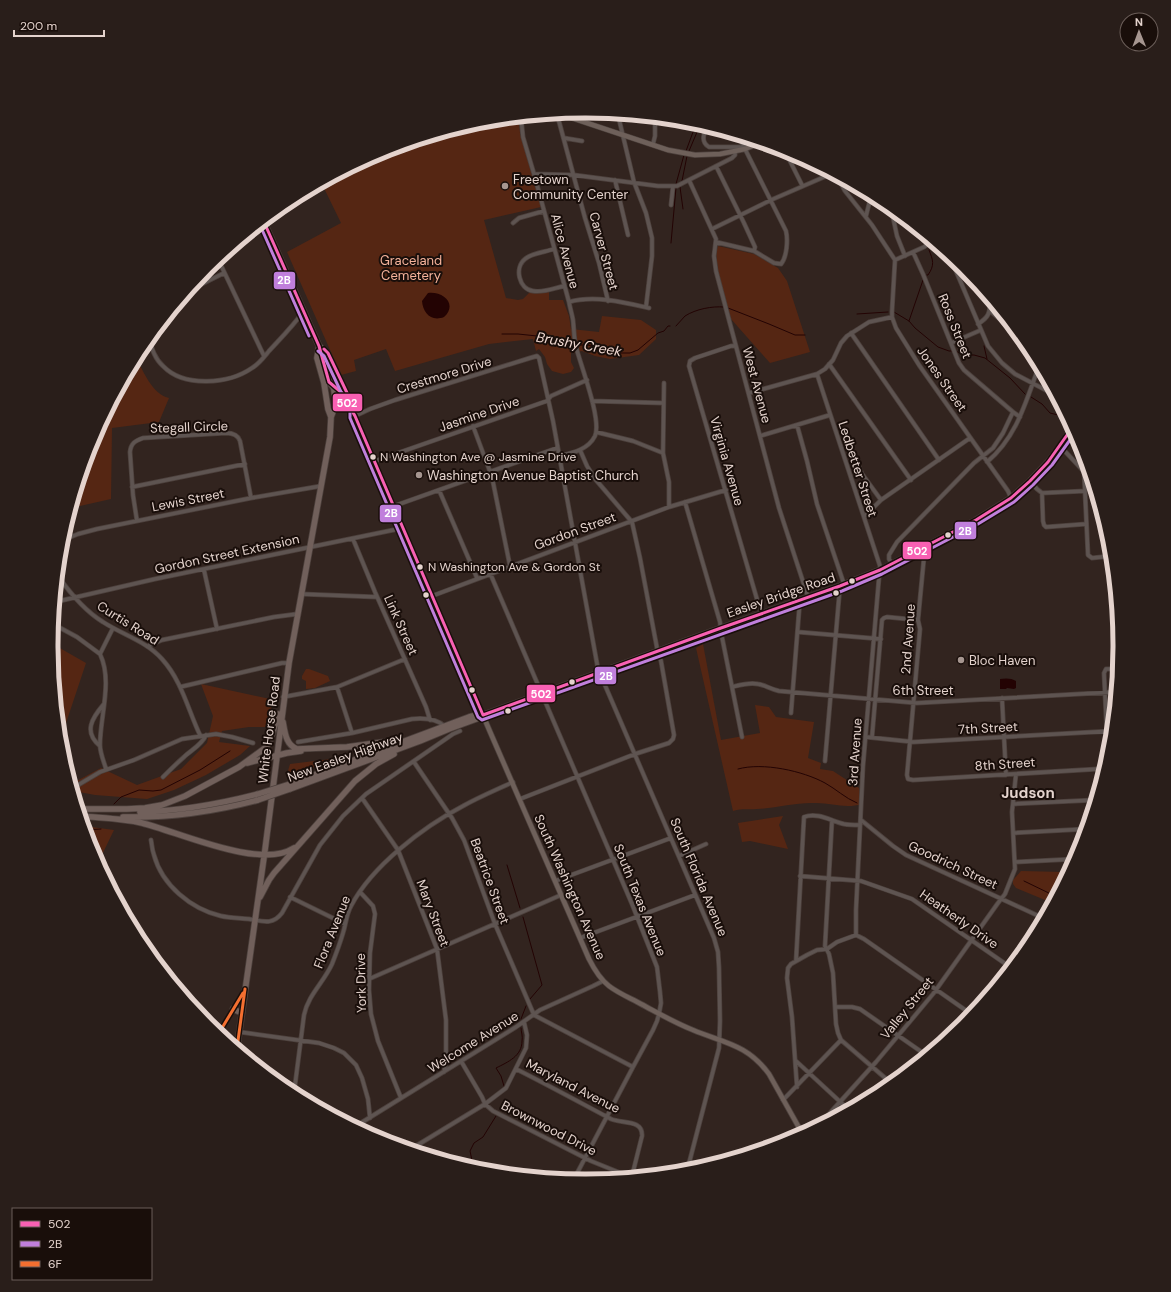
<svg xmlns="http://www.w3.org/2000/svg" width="1171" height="1292" viewBox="0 0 1171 1292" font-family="'DM Sans',sans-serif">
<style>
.green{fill:#552613}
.water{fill:#230303}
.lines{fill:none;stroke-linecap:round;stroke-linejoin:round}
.stream{stroke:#230303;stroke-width:1}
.minor-casing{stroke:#4d413d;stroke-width:5}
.major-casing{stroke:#4d413d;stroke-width:6}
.highway-casing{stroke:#4d413d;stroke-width:7}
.minor{stroke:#5e5451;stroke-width:3.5}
.major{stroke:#6e605a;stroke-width:4.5}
.highway{stroke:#71605b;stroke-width:5.5}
.highway-bridge-casing{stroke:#4d413d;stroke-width:7;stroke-linecap:butt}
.highway-bridge{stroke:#71605b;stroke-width:5.5}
.bus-1-casing{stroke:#190e0a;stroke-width:6}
.bus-2-casing{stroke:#190e0a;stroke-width:6}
.bus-3-casing{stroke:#190e0a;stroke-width:6}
.bus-1{stroke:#f860b3;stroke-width:3}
.bus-2{stroke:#c07fdc;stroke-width:3}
.bus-3{stroke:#f46f30;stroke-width:3}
.poi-dot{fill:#a69690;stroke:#190e0a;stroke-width:1.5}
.bus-dot{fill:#e4d3cd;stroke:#190e0a;stroke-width:1.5}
.labels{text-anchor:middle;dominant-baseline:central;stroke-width:4;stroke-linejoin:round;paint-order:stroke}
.bus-label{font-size:12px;fill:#e4d3cd;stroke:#190e0a;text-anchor:start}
.poi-label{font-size:13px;fill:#e4d3cd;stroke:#190e0a;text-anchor:start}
.street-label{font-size:13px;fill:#e4d3cd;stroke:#190e0a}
.park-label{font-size:13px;fill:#f6b39b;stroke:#190e0a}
.water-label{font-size:14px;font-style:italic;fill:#efd8d0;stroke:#190e0a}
.quarter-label{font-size:15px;font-weight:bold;fill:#e4d3cd;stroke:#190e0a}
.rim{fill:none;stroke:#e4d3cd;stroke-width:5}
.line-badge{stroke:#190e0a;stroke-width:1.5}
.badge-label{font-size:11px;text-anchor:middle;font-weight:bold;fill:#fff}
</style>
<rect width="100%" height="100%" fill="#32241f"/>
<path class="green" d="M519,118L520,133L541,207L484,220L506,298L518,300L523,299L529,293L549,292V300H563L569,316L571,329L599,332L602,316L641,320L656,330V339L639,355L610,359L595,356L582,351L571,353V362L574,368L571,372L563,374L552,371L547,364L545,357L539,349L536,351L533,339L489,344L395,371L386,349L354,360L356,371L341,375L287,252L341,223L322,184L381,152L481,122Z
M718,246L754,254L778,268L787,281L810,352L770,363L731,319L718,272L716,253Z
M136,358C144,372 152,394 169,398L159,422L112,428L111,499L71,508L92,441L105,416L106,419L116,396Z
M51,643L86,663L60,741L58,714L60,699L54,673Z
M703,644L721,740L760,733L755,705L769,707L776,717L814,722L808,758L821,763L820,769L833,771L859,788L862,804C845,809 833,803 816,803C796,802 777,808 757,809C747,810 744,808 733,811L696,648Z
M306,669H309L328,676L330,681L315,688L306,689V681L302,679V676Z
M201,684L270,699L272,712L265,727H249L222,731L219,742L250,746L240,755L206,775L174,790L147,799L95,795L74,791L71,784L101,768L137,785L181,769L207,743L213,716Z
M339,758L301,772L287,774L290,764Z
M783,816L779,825L788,849L750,841L742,842L738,823Z
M84,826L114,830L98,863L92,850Z
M1021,871L1064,872H1068L1052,901L1045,900L1016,888L1013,884V880Z"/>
<path class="water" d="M428,293C443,291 458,304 444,317C431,322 423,313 422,301Z
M1000,679C1005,678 1012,678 1016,681V688L1014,689L1007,688L1006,689H1000Z"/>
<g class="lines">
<path class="stream" d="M686,151L696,124
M689,151L700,125
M682,181L687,156
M676,184L684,155
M680,187L683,209
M671,243L676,188
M927,275H928C935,265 933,260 929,250
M728,308L769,324L795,335H805
M894,312L909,321L915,328L938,347L949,351H952
M857,314L888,312
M909,321L923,280
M676,326C679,323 682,319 685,316C696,309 712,306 724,307
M502,334H518L537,336L572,345H588L621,353H630L638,350L658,333L664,331L668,326H670
M984,346L987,359
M955,351L965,355H974L985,358L1010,378L1025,394
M1031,397L1042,404L1050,413L1058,415L1067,423
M738,769C763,762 803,771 825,783C836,789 845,798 857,803
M114,804L121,797L139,790L153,791L161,790L200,770L230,751
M85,830L101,829
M507,865L520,908
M1024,881L1055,896
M523,917L542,985L530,999
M521,1019L526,1006
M504,1086L501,1076L496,1068C508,1062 522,1056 522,1041C523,1036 521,1032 521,1028
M473,1165L470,1151L474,1143L483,1137L496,1116"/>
<defs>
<path id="minor" d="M557,114L585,218L599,263L608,301
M618,115L634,182L646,213L652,238V256L646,307
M521,118L523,137L534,174L569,302C570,308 572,314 573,320C574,329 574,339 576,347C581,366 602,420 595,436C588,450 572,453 559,456
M707,127C703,135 701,142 709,147H740L745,149
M564,138L582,141
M653,144L655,136V118
M785,151L802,185
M716,166L744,223L755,247L754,251L774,263L781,264C787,257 788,240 786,231L739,137
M534,174L574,175L658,186H677L732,158L735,155V151
M838,178L845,191L872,225L895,260
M615,180L628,235
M689,180L716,239L714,256L716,271L779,508L808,597
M671,205L673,186
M891,208L897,236L905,256
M866,216L871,196
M513,223L519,218L544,211
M712,229L771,200L831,174
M716,242L754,251
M554,249C545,252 532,253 525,259C514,268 519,289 533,291C543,293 555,288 564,286
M913,252L923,274L959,363L964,370L1013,412
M950,257L988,346L1002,363L1015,374L1055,395
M218,259L264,356
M895,260L892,311V317L896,328L919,365L1008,491L1011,498
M895,260L924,247L931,242
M190,290L224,273
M569,302C594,295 623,302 649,308
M990,311L1017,333
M978,324C989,317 990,313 990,301
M851,333L939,460
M149,339C152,349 155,359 163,366C184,388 229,384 252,368C259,364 264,357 269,351C281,338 293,326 303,312
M951,343L981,330
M736,346H731L695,358L690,361L689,366L761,613
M829,364L911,480
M817,374L880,566L863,766L856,910V935
M749,393L817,374L825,369L833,360L841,343L847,336L869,322L892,317
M592,401L663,403
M355,416L370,409L395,400L530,358L537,356L539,358L553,421L598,669L714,938L718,952L719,968L720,1021L719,1048L687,1171
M797,425L807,461L817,504L844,584
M473,426L492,477L510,566
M596,432L633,441L663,453L669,482V507
M760,436L830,415
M1060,446L1090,478
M663,453L664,383
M854,455L862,474L881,500
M375,461L541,403L547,401L551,396L587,380
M987,462C1017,437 1026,401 1039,366
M1084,471L1088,555L1092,558L1111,556
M1030,481L1037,489L1042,493L1085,491
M132,487L245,464
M439,490L477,578
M1042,493L1043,521L1044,525L1046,527L1086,524
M685,502L720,622L721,632L742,737
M394,506L557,448
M864,517L881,500L970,438
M137,521L133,495L130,452C131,443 135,441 143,438L226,433C232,433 238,435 240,441L251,498
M353,539L375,592L426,707L430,720
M61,541L78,534L97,529L251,498L321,486
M925,547L918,620L920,629L907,775L908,779L913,780L1098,769L1104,770
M892,564L889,559V555L897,542L974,463L993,448L1003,433L1013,412L1020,417
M204,570L217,629
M490,573L632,904L657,967L660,992L661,1003L659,1014L657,1021L653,1030L633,1067L574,1179
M58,576C70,593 85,611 103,622C123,635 146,641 162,659C182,681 188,710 200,735
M301,594L377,597
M432,596L669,507L726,490
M55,602L155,579L403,528
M1117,612L1119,656
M53,624L77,637L100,654
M798,632L881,639
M148,646L162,640L274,617L297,614
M180,687L282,663H289
M337,687L352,733
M732,687C740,685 749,682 758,684C765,685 770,689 779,691L917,703L1115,692
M283,697L337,687L405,659
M1002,698L1006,775
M791,713L800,599
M866,737L914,742L1112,731
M872,737L882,620L884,618L887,617L918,620
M298,742L352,733L412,719C423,718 437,719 444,726
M100,746C83,732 92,718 104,704
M1108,757L1104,673L1106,669H1118
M825,761L840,586
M414,762L452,818L464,840L495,924L534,1015L633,1067
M106,769C104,762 100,753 100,745C100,716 113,681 100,654L113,628
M163,777C170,770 177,763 184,757C191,750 202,745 206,735
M73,788L100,772L134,760L182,739L216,734L232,737L253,743
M362,798L398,850L437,949L446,1020V1061L444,1072
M520,799L635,754L669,743L673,739L674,735L661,661L657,648L640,558L632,522L596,480L587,466L580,450
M1013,804L1095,800
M832,820L825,946L829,954L833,973L836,1024L838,1033L841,1040L891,1083
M861,820L893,846L906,855L1043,918
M1013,833L1086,829
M151,840C152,845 152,850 154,855C162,885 191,909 221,916C230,918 240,918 249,919C262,921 272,926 282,913L320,845L343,816L366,794L453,734L460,731
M679,856L706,844
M1015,862L1075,859
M800,876L861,881L912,899L1010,967
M555,881L671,838
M360,892L373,906L375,914L370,953L369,990L371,1014L378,1041L401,1098
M290,897L345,924
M856,935L864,939L971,1014
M580,938L695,895
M155,956L173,982
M796,961L804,817C818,812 831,821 844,824C849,825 855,825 860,825
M369,979L561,895
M835,1007H852L860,1009L926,1055
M240,1032L319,1043L334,1048L344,1053L356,1065L362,1078L368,1099L370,1118
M219,1033L244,992
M461,1061L482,1097L485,1104L493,1111L591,1161L628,1176
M796,1061L848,1109
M516,1069C548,1085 579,1102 611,1119C622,1124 643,1119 642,1136L632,1176
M797,1087L792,1017L787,978L788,968L791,964L807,955L817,950L827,949L837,942L856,935
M294,1093L304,1015C308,995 324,982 332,964C336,954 340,943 343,933C346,924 346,915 351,906C372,866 423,827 463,806C479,797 496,790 513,782
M783,1100L841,1040
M820,1124L876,1062L933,994L998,903L1005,894L1015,869L1012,812L1016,774
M356,1126L516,1027L540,1010L593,986L603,981
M411,1149L485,1104L506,1088L526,1048L527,1035L524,1022
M474,1168C486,1163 496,1167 507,1173"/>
<path id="major" d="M560,114L668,150L695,155L720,154L745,149L760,143
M321,347L328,353L355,410V416
M333,387C347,396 346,405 355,416L491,734L589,959C594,969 600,979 609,986C618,993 630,998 641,1004C658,1013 675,1023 693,1030C724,1043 747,1044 769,1074L802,1133"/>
<path id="highway" d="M264,222L319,346L329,382L333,387
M328,363C332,380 339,400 331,417
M335,404L342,400L348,404
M283,722C285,733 286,745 297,749L347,747L398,740
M247,763L287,753L301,751
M290,784L469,717L477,715H483
M290,789L420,741L449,729L479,718L483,715L721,628L840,586L880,570L976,520L1011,498L1030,481L1048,462L1063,442L1072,428
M80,809H127L145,808L162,805L185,796L239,767L265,748L269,743L279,714
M140,812C180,811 219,804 258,794
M81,816C101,818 122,818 142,823C179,832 260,870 294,848
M123,817C169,818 213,812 258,800
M260,897L269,880L274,873L355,781L376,764L394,754
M233,1009L242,1013
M237,1048L265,850L289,663L330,437L331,417L328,409L324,383L317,358L319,346"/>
</defs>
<use href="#minor" class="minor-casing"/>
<use href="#major" class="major-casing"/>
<use href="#highway" class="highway-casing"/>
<use href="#minor" class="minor"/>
<use href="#major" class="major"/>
<use href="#highway" class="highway"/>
<defs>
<path id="highway-bridge" d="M258,794L290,784
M258,800L290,789"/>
</defs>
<use href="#highway-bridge" class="highway-bridge-casing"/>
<use href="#highway-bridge" class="highway-bridge"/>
<defs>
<path id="bus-1" d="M264,222L319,346L329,382L342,393L355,416L483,715L721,628L840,586L880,570L976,520L1011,498L1030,481L1048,462L1072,428
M324,349L328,353L349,397"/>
<path id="bus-2" d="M260,225L309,336
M318,351L324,356L350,411V418L478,717L482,720L842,591L882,574L978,524L1014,502L1033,485L1052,465L1075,433"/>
<path id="bus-3" d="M219,1033L243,993
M237,1048L245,989"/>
</defs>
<use href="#bus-1" class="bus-1-casing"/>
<use href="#bus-2" class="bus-2-casing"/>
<use href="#bus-3" class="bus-3-casing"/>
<use href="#bus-1" class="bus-1"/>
<use href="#bus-2" class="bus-2"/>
<use href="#bus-3" class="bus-3"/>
</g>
<g class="poi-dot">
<circle cx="505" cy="186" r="4"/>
<circle cx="419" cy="475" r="4"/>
<circle cx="961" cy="660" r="4"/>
</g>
<g class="bus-dot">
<circle cx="373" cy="457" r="3.5"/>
<circle cx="948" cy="535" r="3.5"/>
<circle cx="420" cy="567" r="3.5"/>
<circle cx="852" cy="581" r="3.5"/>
<circle cx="836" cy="593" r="3.5"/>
<circle cx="426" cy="595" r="3.5"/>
<circle cx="572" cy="682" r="3.5"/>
<circle cx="472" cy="690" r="3.5"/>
<circle cx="508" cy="711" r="3.5"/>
</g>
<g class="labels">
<g class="bus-label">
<text x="380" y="457">N Washington Ave @ Jasmine Drive</text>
<text x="428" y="567">N Washington Ave &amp; Gordon St</text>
</g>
<g class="poi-label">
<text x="513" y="179">Freetown<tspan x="513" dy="15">Community Center</tspan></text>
<text x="427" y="475">Washington Avenue Baptist Church</text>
<text x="969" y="660">Bloc Haven</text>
</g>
<g class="street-label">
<text transform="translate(565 251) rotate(75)">Alice Avenue</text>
<text transform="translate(604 251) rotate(75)">Carver Street</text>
<text transform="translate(955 326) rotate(68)">Ross Street</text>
<text transform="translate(444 375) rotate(-17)">Crestmore Drive</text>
<text transform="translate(942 379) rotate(55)">Jones Street</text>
<text transform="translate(757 385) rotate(75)">West Avenue</text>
<text transform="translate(479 414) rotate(-19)">Jasmine Drive</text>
<text transform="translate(189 427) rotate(-2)">Stegall Circle</text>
<text transform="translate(727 461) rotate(74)">Virginia Avenue</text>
<text transform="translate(858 469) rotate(72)">Ledbetter Street</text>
<text transform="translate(188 500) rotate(-11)">Lewis Street</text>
<text transform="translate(575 531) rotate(-20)">Gordon Street</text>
<text transform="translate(227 554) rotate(-12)">Gordon Street Extension</text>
<text transform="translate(781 595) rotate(-19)">Easley Bridge Road</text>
<text transform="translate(128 623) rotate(32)">Curtis Road</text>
<text transform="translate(401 625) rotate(66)">Link Street</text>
<text transform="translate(908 639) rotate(-86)">2nd Avenue</text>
<text x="923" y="690">6th Street</text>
<text transform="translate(988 728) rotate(-3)">7th Street</text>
<text transform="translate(269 730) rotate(-83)">White Horse Road</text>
<text transform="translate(855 752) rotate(-86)">3rd Avenue</text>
<text transform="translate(345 757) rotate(-20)">New Easley Highway</text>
<text transform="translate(1005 764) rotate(-4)">8th Street</text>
<text transform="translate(953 865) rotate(25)">Goodrich Street</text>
<text transform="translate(699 877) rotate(67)">South Florida Avenue</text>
<text transform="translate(490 881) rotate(70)">Beatrice Street</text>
<text transform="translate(570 887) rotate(66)">South Washington Avenue</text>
<text transform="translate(640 900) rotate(68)">South Texas Avenue</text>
<text transform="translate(433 913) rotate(69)">Mary Street</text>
<text transform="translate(959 919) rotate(35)">Heatherly Drive</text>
<text transform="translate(332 932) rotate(-68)">Flora Avenue</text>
<text transform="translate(361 983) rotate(-91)">York Drive</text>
<text transform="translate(907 1008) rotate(-51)">Valley Street</text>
<text transform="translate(473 1042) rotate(-32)">Welcome Avenue</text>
<text transform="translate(573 1086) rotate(27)">Maryland Avenue</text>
<text transform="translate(549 1128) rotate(27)">Brownwood Drive</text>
</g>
<g class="park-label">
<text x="411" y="260">Graceland<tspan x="411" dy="15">Cemetery</tspan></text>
</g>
<g class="water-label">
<text transform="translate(579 344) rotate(10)">Brushy Creek</text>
</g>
<g class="quarter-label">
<text x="1028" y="793">Judson</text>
</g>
</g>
<path d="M0 0H1171V1292H0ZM585 118H586A527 527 0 0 1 1113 645V647A527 527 0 0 1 586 1174H585A527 527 0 0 1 58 647V645A527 527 0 0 1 585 118Z" fill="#291e1a" fill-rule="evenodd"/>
<path class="rim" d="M585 118H586A527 527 0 0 1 1113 645V647A527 527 0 0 1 586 1174H585A527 527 0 0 1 58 647V645A527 527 0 0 1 585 118Z"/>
<g class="line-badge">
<rect x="273" y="271" width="23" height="19" rx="4" fill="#c07fdc"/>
<rect x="332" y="393" width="31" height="19" rx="4" fill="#f860b3"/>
<rect x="379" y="504" width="23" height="19" rx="4" fill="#c07fdc"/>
<rect x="954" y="521" width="23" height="19" rx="4" fill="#c07fdc"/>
<rect x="902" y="541" width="30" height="19" rx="4" fill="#f860b3"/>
<rect x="594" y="666" width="23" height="19" rx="4" fill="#c07fdc"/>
<rect x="526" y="684" width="30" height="19" rx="4" fill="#f860b3"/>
</g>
<g class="badge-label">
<text x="284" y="284">2B</text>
<text x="347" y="407">502</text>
<text x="391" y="517">2B</text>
<text x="965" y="535">2B</text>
<text x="917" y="555">502</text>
<text x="606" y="680">2B</text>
<text x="541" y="698">502</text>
</g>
<rect x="12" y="1208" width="140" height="72" fill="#190e0a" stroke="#6a5d58"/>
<rect x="20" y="1221" width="20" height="6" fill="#f860b3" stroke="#6a5d58"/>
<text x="48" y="1228" font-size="12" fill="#e4d3cd">502</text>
<rect x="20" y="1241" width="20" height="6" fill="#c07fdc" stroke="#6a5d58"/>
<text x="48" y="1248" font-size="12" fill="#e4d3cd">2B</text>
<rect x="20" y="1261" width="20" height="6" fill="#f46f30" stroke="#6a5d58"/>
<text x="48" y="1268" font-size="12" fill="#e4d3cd">6F</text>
<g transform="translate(1139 32) rotate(359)"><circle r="19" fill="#190e0a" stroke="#6a5d58"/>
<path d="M0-3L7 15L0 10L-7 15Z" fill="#a69690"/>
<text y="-6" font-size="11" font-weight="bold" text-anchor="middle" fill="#e4d3cd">N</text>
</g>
<path d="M14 30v6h90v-6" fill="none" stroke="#e4d3cd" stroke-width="2"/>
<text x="20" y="30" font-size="12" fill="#e4d3cd" stroke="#190e0a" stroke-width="3" paint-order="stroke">200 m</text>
</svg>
